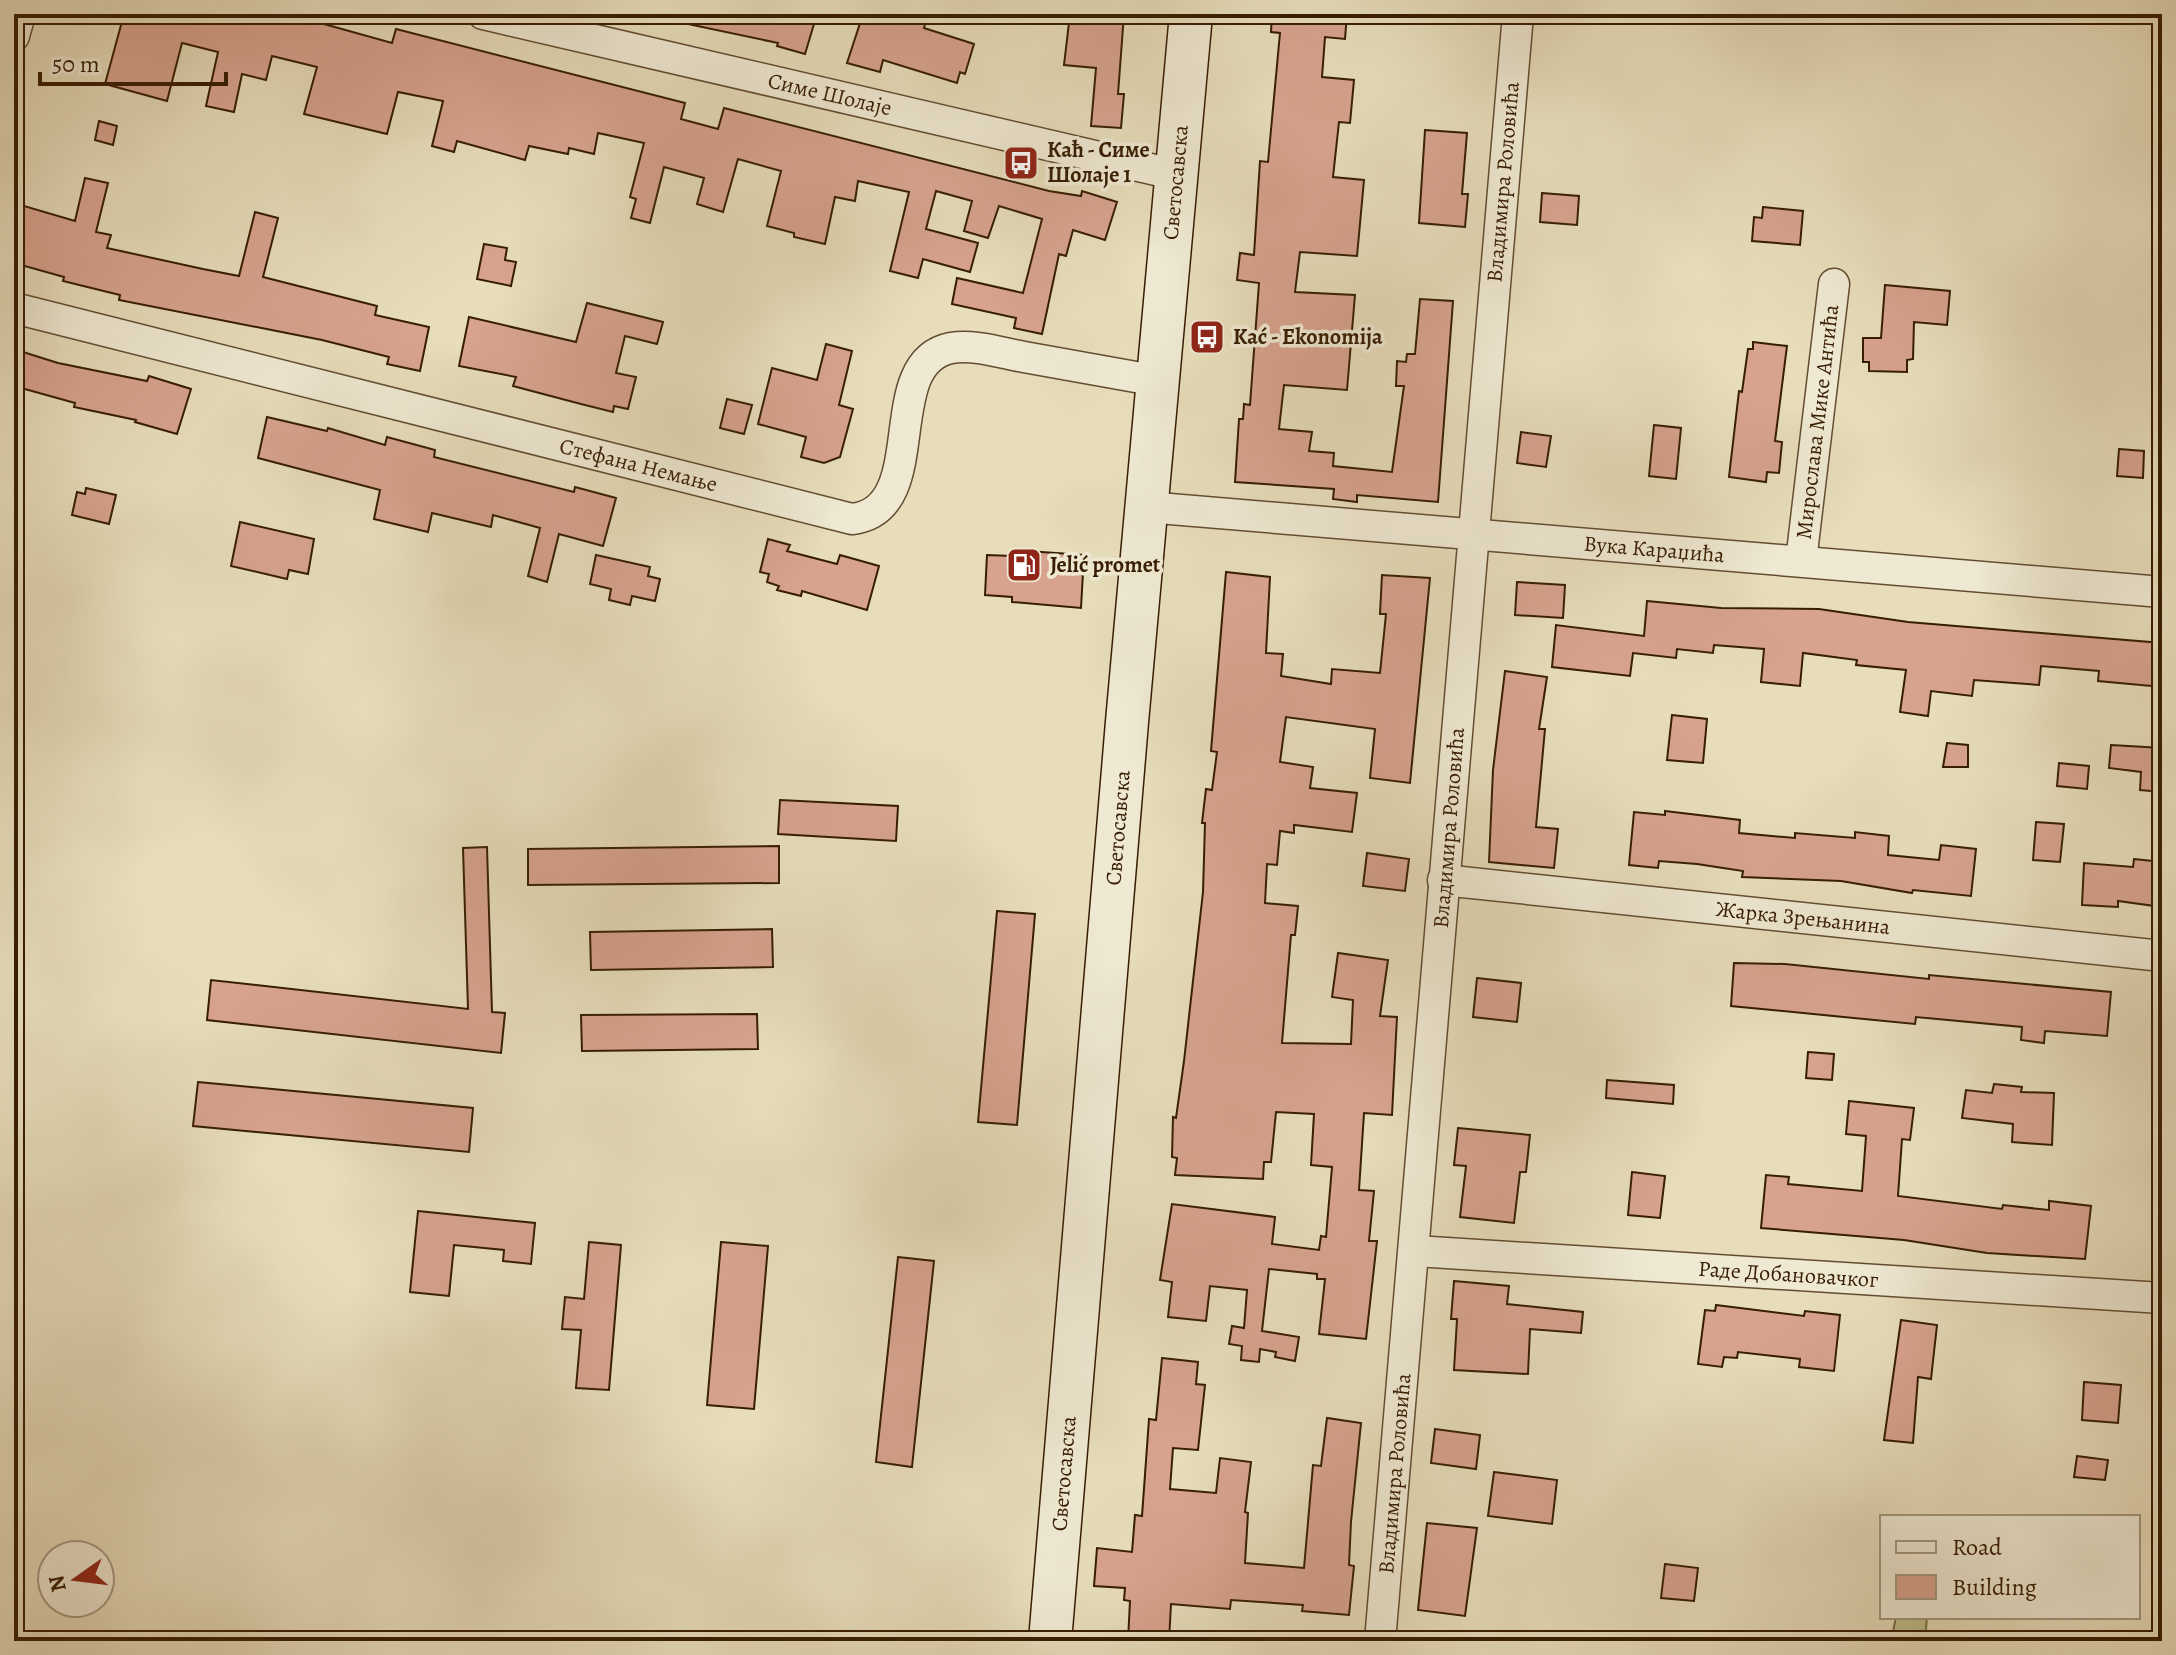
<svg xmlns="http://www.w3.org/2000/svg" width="2176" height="1655" viewBox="0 0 2176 1655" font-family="Alegreya,serif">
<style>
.green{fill:#bdbf8b;stroke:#7a6e47;stroke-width:2}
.building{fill:#d7a38e;stroke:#371d03;stroke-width:2}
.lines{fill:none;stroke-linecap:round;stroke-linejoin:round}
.minor-casing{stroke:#634d31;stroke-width:33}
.secondary-casing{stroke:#371d03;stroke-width:45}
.minor{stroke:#efe9d3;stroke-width:30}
.secondary{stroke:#efe9d3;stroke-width:42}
.labels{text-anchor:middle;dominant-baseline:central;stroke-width:7;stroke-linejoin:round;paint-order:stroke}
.street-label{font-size:22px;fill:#371d03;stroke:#efe9d3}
.poi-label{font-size:22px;font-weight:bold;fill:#371d03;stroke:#efe9d3;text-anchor:start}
</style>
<rect width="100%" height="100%" fill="#e7ddbb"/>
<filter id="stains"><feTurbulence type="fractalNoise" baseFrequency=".0025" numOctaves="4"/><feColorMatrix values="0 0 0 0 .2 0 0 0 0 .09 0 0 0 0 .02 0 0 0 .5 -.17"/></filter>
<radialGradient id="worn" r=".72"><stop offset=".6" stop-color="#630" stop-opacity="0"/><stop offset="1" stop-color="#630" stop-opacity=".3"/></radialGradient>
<path class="green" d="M1896,1617H1927L1925,1641H1891Z"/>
<path class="building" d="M124,14H300L299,17L392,43L396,29L685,103L681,119L718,129L724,108L1049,191L1081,196L1082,191L1117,202L1105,240L1073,230L1066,256L1059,254L1042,334L1014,328L1016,318L952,304L957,278L1023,293L1042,219L999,206L988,238L964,231L972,201L936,191L926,229L978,243L970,272L923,259L918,278L890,271L909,192L858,181L855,201L835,197L825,244L794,237V233L767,226L781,171L738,159L723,212L697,204L704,178L664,167L650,223L631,218L636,199L630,197L644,143L598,133L594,154L569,148L568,154L529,146L525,160L457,141L454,152L432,146L443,101L398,92L387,134L304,114L317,67L272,56L266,80L242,74L234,112L206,106L218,52L182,43L167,101L105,84Z
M684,14H817L805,54L777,46L778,43L683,23Z
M863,14H928L924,28L974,44L965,74L960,72L957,83L883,60L880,72L847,63Z
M1070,14H1124L1118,94H1124L1121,128L1091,126L1096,68L1064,65Z
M1272,14H1347L1345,39L1325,37L1322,77L1354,80L1350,123L1339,122L1333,177L1364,180L1357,256L1300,252L1295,292L1355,295L1347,390L1284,385L1279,429L1312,432L1309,451L1334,453L1333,466L1392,472L1404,386H1396L1397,361L1406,362L1407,354H1415L1420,299L1453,301L1438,502L1357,495V502L1333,499L1334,489L1235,482L1239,419H1243L1244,404L1250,405L1259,283L1237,280L1240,253L1254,255L1260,161L1268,162L1280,33L1271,32Z
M99,121L117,126L113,145L95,140Z
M1425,130L1467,133L1462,194H1468L1465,227L1419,223Z
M85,178L108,183L96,232L111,235L107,248L203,269L239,276L255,212L278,218L263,277L377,306L375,315L429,327L420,371L387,364L389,357L322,340L119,300L120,295L63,281L64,277L14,263V203L75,221Z
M1542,193L1579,196L1577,225L1540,222Z
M1763,207L1803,211L1800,245L1752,241L1754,217L1762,218Z
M484,244L507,248L505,260L516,262L511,286L477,279Z
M1885,285L1950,291L1947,325L1914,322L1913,359L1907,360V372L1869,371V362H1863V338H1881Z
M587,303L663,322L657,344L625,336L616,373L636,377L628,409L614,406L613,412L581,404L513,386L516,377L459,366L469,317L576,342Z
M1753,342L1787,346L1775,441L1782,442L1779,473L1767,472L1766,482L1729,477L1739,391L1742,392L1748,349H1753Z
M826,344L852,351L839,405L853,409L840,457L824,463L801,457L806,437L758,424L772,368L817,380Z
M23,352L58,363L147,381L149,376L191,389L177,434L135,422L136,420L74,407L75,403L14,386Z
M727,399L752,405L744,434L720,428Z
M267,417L327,431L328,428L385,445L387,437L435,450L434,457L574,492L575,487L616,498L603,546L559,534L547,582L528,576L540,528L493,515L491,527L432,513L428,532L374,519L380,490L258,458Z
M1654,425L1681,428L1676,479L1649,476Z
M1521,432L1551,436L1546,467L1517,463Z
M2119,449L2144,451L2143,478L2117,476Z
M86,488L116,495L109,524L72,515L77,492L85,494Z
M240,522L314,539L308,574L289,570L287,579L231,566Z
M768,539L790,545L787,551L837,564L840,555L879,566L867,610L802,591L801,596L777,590L779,586L767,582L769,574L760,572Z
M1014,550L1084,555L1081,608L1012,602V597L985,595L987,555L1013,556Z
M596,555L650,567L648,576L660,579L655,601L632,596L630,605L609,600L611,589L590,584Z
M1226,572L1270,577L1266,653L1283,654L1281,676L1331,684L1332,669L1380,673L1386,614H1380L1382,575L1430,578L1410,783L1370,778L1375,729L1286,717L1280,762L1313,767L1310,788L1357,793L1352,832L1294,825V833L1280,831L1277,865L1267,864L1265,903L1298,906L1295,935H1291L1282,1043L1351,1044L1353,1000L1332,997L1338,953L1388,960L1380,1016L1397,1017L1392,1115L1364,1113L1359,1190L1374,1191L1369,1241H1377L1366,1339L1319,1334L1325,1279H1317V1274L1269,1269L1262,1331L1299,1337L1295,1361L1275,1357L1276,1352L1260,1349L1259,1362L1241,1360L1242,1346L1229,1344L1232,1326L1244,1328L1247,1290L1210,1286L1206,1321L1168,1317L1172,1282L1160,1280L1172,1204L1275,1217L1272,1244L1319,1250L1321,1236L1326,1237L1332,1167L1311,1165L1314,1114L1276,1112L1271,1162H1264L1263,1179L1175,1175L1177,1158L1172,1157L1173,1117L1176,1118L1184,1061L1203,892L1205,823H1202L1206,789L1212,790L1217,752L1211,751Z
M1517,582L1565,585L1563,618L1515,615Z
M1647,601L1721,608L1819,609L1908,622L2162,643V687L2098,681L2099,671L2041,666L2039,685L1974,680L1972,696L1931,691L1928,716L1900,712L1906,670L1856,665L1857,660L1803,653L1800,686L1761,682L1764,649L1714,645L1713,653L1677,649L1676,658L1633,653L1630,676L1552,667L1556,625L1644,636Z
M1505,671L1547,677L1539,729H1545L1536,827L1558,829L1554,868L1489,862L1493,770Z
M1672,715L1707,719L1703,763L1667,760Z
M1947,743L1968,745V767H1943Z
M2111,745L2162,748V792L2140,790L2141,772L2109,768Z
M2059,763L2089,766L2087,789L2057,786Z
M780,800L898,806L896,841L778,834Z
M1665,811L1740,820L1739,833L1795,838V833L1855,838V832L1889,836L1888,855L1939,860L1941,845L1976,849L1971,896L1913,890L1912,893L1841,881L1742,877L1743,871L1697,864L1659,861L1658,868L1629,865L1634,812L1665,815Z
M2036,822L2064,824L2060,862L2033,860Z
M779,846V883L528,885V849Z
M487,847L492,1012L505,1013L501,1053L207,1020L211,980L468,1009L463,848Z
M1367,853L1409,859L1405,891L1363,886Z
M2134,859L2162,862V907L2118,901V907L2082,905L2084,863L2133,867Z
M997,911L1035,914L1017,1125L978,1122Z
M772,929L773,967L591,970L590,932Z
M1734,963L1785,964L1929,979V975L2111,992L2107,1036L2045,1031L2044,1043L2021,1040L2022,1027L1916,1017L1915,1024L1731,1006Z
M1477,978L1521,983L1517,1022L1473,1017Z
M757,1014L758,1049L582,1051L581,1015Z
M1808,1052L1834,1054L1832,1080L1806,1078Z
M1607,1080L1674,1085L1673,1104L1606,1098Z
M198,1082L473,1108L469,1152L193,1126Z
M1994,1084L2022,1087L2021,1092L2054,1093L2052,1145L2012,1142L2013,1124L1962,1118L1966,1090L1992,1093Z
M1849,1101L1914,1108L1910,1140L1902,1139L1898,1196L2002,1209L2003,1205L2049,1210V1201L2091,1206L2085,1259L1987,1253L1904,1240L1761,1228L1766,1175L1789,1177L1788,1184L1862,1191L1866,1136L1846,1134Z
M1458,1128L1530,1135L1526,1172H1520L1514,1223L1460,1217L1466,1166L1454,1165Z
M1632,1172L1665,1176L1660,1218L1628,1215Z
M418,1211L535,1223L531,1264L503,1261L504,1250L454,1245L449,1296L410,1292Z
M589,1242L621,1245L609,1390L576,1388L581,1330L562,1329L565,1297L584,1299Z
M721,1242L768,1246L754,1409L707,1405Z
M898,1257L934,1261L912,1467L876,1462Z
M1454,1281L1509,1286L1507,1304L1583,1312L1581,1333L1530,1329L1528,1374L1454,1370L1457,1319H1451Z
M1716,1305L1804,1316L1805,1311L1840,1315L1834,1371L1799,1367L1800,1359L1738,1352L1737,1358L1724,1357L1722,1367L1698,1364L1705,1310L1715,1311Z
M1901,1320L1937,1325L1931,1379L1918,1377L1913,1443L1884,1440Z
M1162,1358L1198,1362L1196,1384L1205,1385L1198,1450L1173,1448L1170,1489L1216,1493L1220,1458L1251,1462L1245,1512L1248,1513L1245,1563L1304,1568L1313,1465L1321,1466L1327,1418L1361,1423L1351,1522L1349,1565L1354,1566L1349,1615L1302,1611L1303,1605L1231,1600L1230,1609L1171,1604L1169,1641H1128L1130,1601L1124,1600L1125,1588L1094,1586L1097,1548L1132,1552L1135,1515L1142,1516L1149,1419L1156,1420Z
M2084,1382L2121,1385L2118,1423L2082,1420Z
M1435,1429L1480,1435L1476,1469L1431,1463Z
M2077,1456L2108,1460L2105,1480L2074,1477Z
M1494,1472L1557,1480L1552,1524L1488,1516Z
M1427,1523L1477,1528L1465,1616L1418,1610Z
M1665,1564L1698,1568L1694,1601L1661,1598Z"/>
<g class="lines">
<defs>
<g id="minor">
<path id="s1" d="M483,14L1177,175"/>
<path d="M14,36L20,14"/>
<path id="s2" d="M14,308L852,519C934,509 876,363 951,348C974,344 1002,353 1024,357C1069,365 1113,373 1158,381"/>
<path id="s3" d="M1146,507L2162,592"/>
<path id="s4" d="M1801,561L1834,284"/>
<path id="s5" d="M1443,880L2162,956"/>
<path id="s6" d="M1415,1251L2162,1298"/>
<path id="s7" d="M1380,1641C1429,1099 1469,556 1518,14"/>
</g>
<g id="secondary">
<path id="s8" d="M1050,1641L1127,722L1191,14"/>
</g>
</defs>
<use href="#minor" class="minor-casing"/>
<use href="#secondary" class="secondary-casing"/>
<use href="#minor" class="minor"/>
<use href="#secondary" class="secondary"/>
</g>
<defs>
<symbol id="bus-square" viewBox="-11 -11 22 22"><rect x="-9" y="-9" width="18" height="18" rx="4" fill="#8f2418" stroke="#efe9d3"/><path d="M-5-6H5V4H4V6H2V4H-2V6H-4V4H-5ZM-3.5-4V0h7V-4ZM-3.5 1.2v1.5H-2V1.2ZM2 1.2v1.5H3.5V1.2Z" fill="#fff"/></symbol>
<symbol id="fuel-square" viewBox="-11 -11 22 22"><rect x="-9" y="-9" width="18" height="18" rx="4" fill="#8f2418" stroke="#efe9d3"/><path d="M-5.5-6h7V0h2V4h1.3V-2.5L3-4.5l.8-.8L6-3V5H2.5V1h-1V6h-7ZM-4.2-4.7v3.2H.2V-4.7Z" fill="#fff"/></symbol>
</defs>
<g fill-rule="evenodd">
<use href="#bus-square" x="1001" y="143" width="40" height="40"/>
<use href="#bus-square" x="1187" y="317" width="40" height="40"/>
<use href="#fuel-square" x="1004" y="545" width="40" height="40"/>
</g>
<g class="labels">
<g class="street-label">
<text stroke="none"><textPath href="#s1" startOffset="356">Симе Шолаје</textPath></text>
<text stroke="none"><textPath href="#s8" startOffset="1464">Светосавска</textPath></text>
<text stroke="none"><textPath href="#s7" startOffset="1464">Владимира Роловића</textPath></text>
<text stroke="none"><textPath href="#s4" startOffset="140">Мирослава Мике Антића</textPath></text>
<text stroke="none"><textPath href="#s2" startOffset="644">Стефана Немање</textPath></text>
<text stroke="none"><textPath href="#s3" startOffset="510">Вука Караџића</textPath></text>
<text stroke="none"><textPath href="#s8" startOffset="816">Светосавска</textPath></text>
<text stroke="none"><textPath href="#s7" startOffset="816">Владимира Роловића</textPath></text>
<text stroke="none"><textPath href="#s5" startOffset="362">Жарка Зрењанина</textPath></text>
<text stroke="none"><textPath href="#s6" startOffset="374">Раде Добановачког</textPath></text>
<text stroke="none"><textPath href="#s8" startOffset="168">Светосавска</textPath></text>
<text stroke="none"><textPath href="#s7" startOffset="168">Владимира Роловића</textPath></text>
</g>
<g class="poi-label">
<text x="1047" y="150">Каћ - Симе<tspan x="1047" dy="25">Шолаје 1</tspan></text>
<text x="1233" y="337">Kać - Ekonomija</text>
<text x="1050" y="565">Jelić promet</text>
</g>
</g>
<rect width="2176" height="1655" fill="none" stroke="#e7ddbb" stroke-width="48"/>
<rect x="16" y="16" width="2144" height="1623" fill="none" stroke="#371d03" stroke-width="4"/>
<rect x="24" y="24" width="2128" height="1607" fill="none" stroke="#371d03" stroke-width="2"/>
<rect x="1880" y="1515" width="260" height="104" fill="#efe9d3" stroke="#a59780" stroke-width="2"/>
<rect x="1896" y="1541" width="40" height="12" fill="#efe9d3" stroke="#a59780" stroke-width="2"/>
<text x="1952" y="1555" font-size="24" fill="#371d03">Road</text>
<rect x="1896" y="1575" width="40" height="24" fill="#d7a38e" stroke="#a59780" stroke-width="2"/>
<text x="1952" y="1595" font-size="24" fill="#371d03">Building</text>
<g transform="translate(76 1579) rotate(256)"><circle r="38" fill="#efe9d3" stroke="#a59780" stroke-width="2"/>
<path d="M0-6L14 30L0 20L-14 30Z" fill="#8f2418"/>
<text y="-12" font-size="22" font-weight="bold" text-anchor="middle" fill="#371d03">N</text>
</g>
<path d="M40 72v12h186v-12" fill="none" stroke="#371d03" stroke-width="4"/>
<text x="52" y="72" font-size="24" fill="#371d03" stroke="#efe9d3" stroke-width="6" paint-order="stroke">50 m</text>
<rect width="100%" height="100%" filter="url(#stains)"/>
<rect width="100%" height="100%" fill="url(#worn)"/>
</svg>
